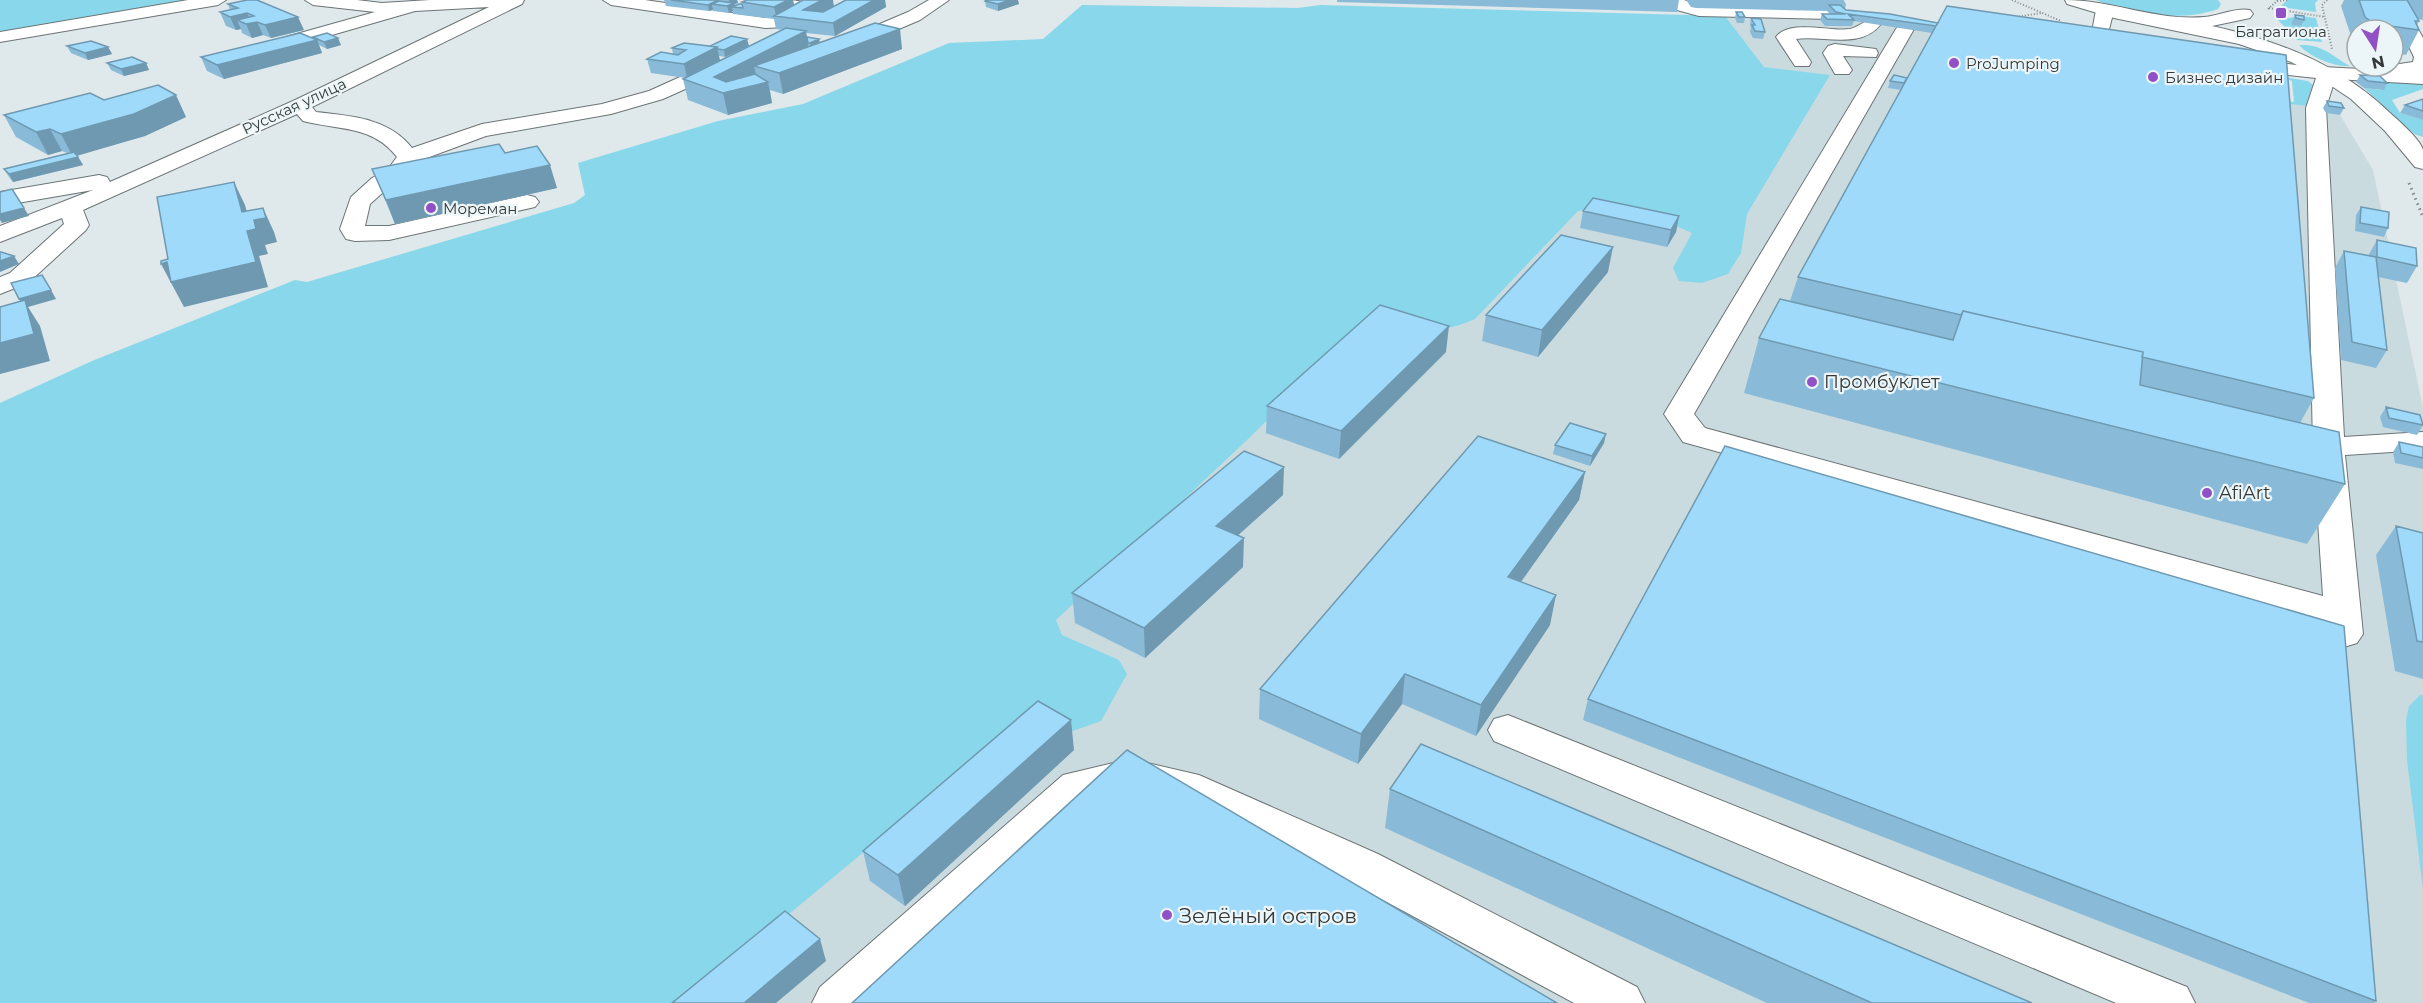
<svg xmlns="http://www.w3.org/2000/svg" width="2423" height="1003" viewBox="0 0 2423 1003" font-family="Montserrat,sans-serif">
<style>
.built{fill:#cadbdf}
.green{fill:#89d7ea}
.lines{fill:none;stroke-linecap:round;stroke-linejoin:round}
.minor-casing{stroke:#6c7476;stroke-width:2}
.major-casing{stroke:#6c7476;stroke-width:2}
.path-far1{stroke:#848a8b;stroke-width:2;stroke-dasharray:1 2;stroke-linecap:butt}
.path{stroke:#848a8b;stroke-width:3;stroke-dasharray:1.5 4;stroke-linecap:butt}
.minor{fill:#fff;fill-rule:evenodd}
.major{fill:#fff;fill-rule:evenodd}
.wall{fill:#89bbd8}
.shaded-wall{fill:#6f99b0}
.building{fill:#9fdafb;stroke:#6f99b0;stroke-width:1.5}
.poi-dot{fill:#9250c5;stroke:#ecf5f7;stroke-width:2}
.labels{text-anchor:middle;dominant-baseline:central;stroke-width:4.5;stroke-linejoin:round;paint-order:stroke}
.far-poi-label{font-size:15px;fill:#353839;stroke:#ecf5f7;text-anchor:start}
.far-street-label{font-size:15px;fill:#353839;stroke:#ecf5f7}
.poi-label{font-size:18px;fill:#353839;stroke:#ecf5f7;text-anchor:start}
.near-poi-label{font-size:21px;fill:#353839;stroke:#ecf5f7;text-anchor:start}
</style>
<rect width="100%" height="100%" fill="#dfe8ea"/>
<path class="built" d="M1725,16L1812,19L1861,17L2275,102L2337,110L2373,170L2423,408V1003H526L1338,318L1576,180L1830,76L1764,67Z"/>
<path class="green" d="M0,0H186L0,33Z
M2096,0H2218L2221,4L2218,9C2182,22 2131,15 2096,0Z
M2287,0H2318L2315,3L2316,12L2280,7Z
M1082,5L1298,8L1320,5L1725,16L1764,67L1830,75L1747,214L1741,253L1728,274L1702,283L1679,281L1673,268L1692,233L1676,226L1590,209L1578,211L1475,319C1440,336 1396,331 1358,331L1247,440L1056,620L1062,635L1119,660L1127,674L1101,721L1059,736L1001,738L682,1003H0V403L92,361L295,280L307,282L574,203L585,195L578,163L718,121L803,104L949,43L1043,39Z
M2300,16L2316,18L2322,42L2297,40L2278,20Z
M2299,45C2323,44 2330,55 2350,66C2334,67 2310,57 2299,45Z
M2282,77L2308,81L2313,85L2306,106L2274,102V100L2294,102L2292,81Z
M2369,81L2423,82V89L2392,100L2400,113L2423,120V137L2414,134L2364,88L2382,90Z
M2420,695H2423V889L2407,760L2406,720L2409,706Z"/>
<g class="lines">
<defs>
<path id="minor" d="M188,0H226L218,5L0,42V32Z
M305,0H357L382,3L430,0H524L522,4L312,107L316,112C351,116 389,118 412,148L482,124L602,104L649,91L700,68H714L717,72L714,76L663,99L611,114L486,136L416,162L404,179L388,188L370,204L365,226H389L527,195L535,197L539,202L535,207L389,240L355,241L346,239L340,229L351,197L372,178L388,169L397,157C373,125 337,130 303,121L297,114L83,210L89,225L86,230L28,283L0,294V277L10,273L64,224L62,218L0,242V226L93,190L0,206V192L99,175L107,177L110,182L293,101L489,7L415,11L273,52H261L258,48L261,44L375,12L313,5Z
M603,0H645L765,18H778L792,10L782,6L781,0C793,0 806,0 815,9L788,27L765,28L611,5Z
M929,0H949L920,20L854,48H842L839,44L842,40L908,12Z
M1667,0H1684L1700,6L1830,9L1836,10L1839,14L1836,18L1830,19L1699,16L1673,9Z
M2105,5L2111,6L2114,10L2106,41H2094L2091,37L2096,10L2099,6Z
M2406,17L2412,18L2423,38V84L2335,79L2326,108L2344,437L2423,432V450L2345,455L2363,634L2357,643L2344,647L2331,643L2325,634V621L1683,442L1664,414L1896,29L1899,25H1911L1914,29L1694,414L1705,428L2323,596L2313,447L2306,108L2316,78L2243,70L2236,68L2234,64L2236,60L2243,58L2304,66L2380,70L2386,66L2413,62L2414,57L2397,22L2400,18Z
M1872,19L1878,20L1881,24C1861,50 1823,35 1796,39L1811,62L1809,66H1795L1776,37C1789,19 1831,32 1850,29C1858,27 1864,21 1872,19Z
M1835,44L1876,49L1878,53L1876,57L1843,56L1852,70L1849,74H1835L1823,53L1828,46Z
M1508,715L2187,987L2195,1003H2116L1494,741L1488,730L1494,719Z
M1130,759L1199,775L1378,854L1637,987L1645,1003H1574L1346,880L1175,800L1130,791L1091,799L871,1003H812L820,987L1063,775Z"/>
<path id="major" d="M2065,0C2112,0 2156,21 2204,17C2218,16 2236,7 2250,10L2253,14L2250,18L2212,26C2279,41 2339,64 2390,113C2398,120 2421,140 2423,150C2423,156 2423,163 2423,169L2415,167L2385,131L2351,99L2312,73L2291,62L2239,44L2114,18L2067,4Z"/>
</defs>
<use href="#minor" class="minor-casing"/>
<use href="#major" class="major-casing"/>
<path class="path-far1" d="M2012,0L2061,21
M2327,0L2322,5L2332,49
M2277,1L2288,0
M2269,8L2325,17
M2268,9L2278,0
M2016,17L2041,13"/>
<path class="path" d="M2409,183L2423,217"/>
<use href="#minor" class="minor"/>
<use href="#major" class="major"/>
</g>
<path class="wall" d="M664,0H737L738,3L735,4V6L742,4V2L747,0H793L794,5L834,6L846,0H885L886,7L835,36L806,33L807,37L819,39L820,42L902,49L783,94L770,90L772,103L728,115L688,100L683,79L685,78L651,73L647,59L673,54L672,48L749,46L725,57L719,56L720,61L783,30L776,29L774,19L733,14V11L729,13L713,11V10L709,11L666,6Z
M1337,0H1679L1677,12L1337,2Z
M1686,0H1844V1L1846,4L1845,9L1846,10L1938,23L2314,398L2300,423L2345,484L2307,544L1744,393L1759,338L1790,301L1798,277L1901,90L1888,88L1890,81L1907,78L1932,33L1854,21L1852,26H1825L1820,20L1822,14H1830L1827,11L1696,8L1691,7Z
M2344,0H2423V20L2418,19L2419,21L2417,25L2419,30L2406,55L2393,53V30H2357V48H2355L2356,45L2353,42L2341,6Z
M985,1L1019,4L998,11L986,7Z
M228,4L304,30L271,38L263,35L252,38L242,33L241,29L236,30L226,26L220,12L230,10Z
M1736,12L1745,17L1744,23H1737L1735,18Z
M2295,15L2304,20L2301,26L2292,25V22Z
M1751,18L1765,32L1763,39L1753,38L1750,32L1751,28L1750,25Z
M313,37L341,45L327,49L319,45L322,53L224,79L207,71L201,57L314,39Z
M67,46L108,47L112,54L88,60L71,53Z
M107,63H146L149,70L124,76L111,70Z
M2360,75L2387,83L2384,90L2364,88L2356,82Z
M2423,99V120L2400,113L2405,105Z
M104,100L186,117L145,136L77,155L83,165L13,182L9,177L4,169L67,153L62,151L48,155L16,137L4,115Z
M2327,101L2344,108L2340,115L2326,113L2323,108Z
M505,153L557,188L395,224L372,169Z
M2361,207L2388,228L2384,237L2355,231L2356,215Z
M1583,211L1679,216L1676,232L1667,247L1580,228Z
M2377,240L2417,266L2407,283L2378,277L2387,350L2376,368L2341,360L2335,268L2344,251L2368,256Z
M1608,272L1538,357L1482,341L1486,315Z
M1446,352L1339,459L1266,433L1267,406Z
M2386,407L2423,425L2417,435L2383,427L2380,417Z
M2399,442L2423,447V469L2395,463L2393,452Z
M1604,443L1590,466L1553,454L1555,445Z
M1585,472L1579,500L1521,582L1550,625L1476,736L1402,704L1358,764L1259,719L1260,689Z
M1283,495L1238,535L1243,567L1145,658L1075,623L1072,593Z
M2396,526L2423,533V679L2395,671L2376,555Z
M1588,699L2376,1001L2374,1003H2309L1583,720Z
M1074,750L905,906L870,881L863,851Z
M1390,789L2032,1003H1767L1385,828Z"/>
<path class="shaded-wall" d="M718,0L719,5L712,4L713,10L709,11L708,5Z
M729,0H737L738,3L735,4V8L732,7L733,11L729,13L727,6L730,5Z
M788,0H793L795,10L776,16L774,7Z
M822,0H833L834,7L811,20L803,10Z
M874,0H885L886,7L835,36L833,23Z
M1010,0H1018L1019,4L998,11V4Z
M247,13L251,23L257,22L263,35L252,38L246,24L237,20L241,29L236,30L230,17Z
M298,17L304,30L271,38L265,25Z
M900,29L902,49L783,94L779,73Z
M806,31L809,51L754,66L757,78L768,82L772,103L728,115L723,93L714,77Z
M338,38L341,45L327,49L324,42Z
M747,39L749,46L725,57L724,50Z
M819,39L820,46L811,50L810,43Z
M317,40L322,53L224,79L217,65Z
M108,47L112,54L88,60L85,53Z
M717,47L720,61L687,78L684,64Z
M146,63L149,70L124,76L121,69Z
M176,95L186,117L145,136L73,157L61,134Z
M50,129L62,151L48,155L36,132Z
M78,157L83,165L13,182L9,174Z
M550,165L557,188L395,224L386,200Z
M234,182L245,205L252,230L254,220L263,208L274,232L277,242L265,245L268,254L259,256L268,287L184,307L161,264L247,231Z
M24,208L29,216L2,223L0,220V214Z
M1679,216L1676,232L1667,247L1671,230Z
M1613,247L1608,272L1538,357L1542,330Z
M14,256L19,264L0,272V261Z
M51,290L56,299L28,307L40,326L50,361L0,374V343L25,308L19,299Z
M1449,326L1446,352L1339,459L1341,431Z
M1606,434L1604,443L1590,466L1592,456Z
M1284,467L1283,495L1216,555V526Z
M1585,472L1579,500L1503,607L1508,577Z
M1244,538L1243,567L1145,658L1144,628Z
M1556,595L1550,625L1476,736L1481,705Z
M1405,674L1402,704L1358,764L1361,734Z
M1071,720L1074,750L905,906L898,875Z
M820,939L826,961L776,1003H744Z"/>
<path class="building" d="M247,0H257L298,17L265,25L257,22L246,24L237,20L254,16L247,13L230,17L220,12L238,8L228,4Z
M671,0H718L708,5Z
M747,0H788L774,7L742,2Z
M803,0H822L803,10L823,12L846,0H874L833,23L774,16Z
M986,0H1010L998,4L985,1Z
M2359,0H2407L2419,21H2415L2419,30L2368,23L2369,20L2365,17Z
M719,1L734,3L727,6L712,4Z
M739,4H742L743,8L732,7Z
M1829,5H1840L1846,10L1890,14L1938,23L1936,26L1848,14L1854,20L1827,19L1822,14H1846L1836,12Z
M1947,6L2286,55L2314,398L2142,357L2143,352L1963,311L1961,315L1798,277Z
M1736,12H1742L1745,17H1739Z
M2295,15L2304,16V20L2296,18Z
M1751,18L1761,19L1765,32L1755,31L1752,25H1755Z
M875,23L900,29L779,73L754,66Z
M786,28L806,31L714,77L726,82L755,74L768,82L723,93L683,79Z
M300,33L317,40L217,65L201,57Z
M327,33L338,38L324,42L313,37Z
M731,36L747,39L724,50L718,49L717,47L710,46Z
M807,37L819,39L810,43H808Z
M91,41L108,47L85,53L67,46Z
M684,43L717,47L684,64L647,59L661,52L678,55L686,50L672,48Z
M132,57L146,63L121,69L107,63Z
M1894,75L1907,78L1904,83L1890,81Z
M2360,75L2380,76L2387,83L2368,81Z
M158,85L176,95L134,114L61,134L50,129L36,132L4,115L90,93L104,100Z
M2423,99V111L2405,105Z
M2327,101L2341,103L2344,108L2329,106Z
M499,144L505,153L537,146L550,165L386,200L372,169Z
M74,152L78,157L9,174L4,169Z
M234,182L242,212L263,208L266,218L254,220L256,229L247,231L256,262L171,282L167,262L161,264V261L168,259L157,197Z
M12,189L24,208L0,214V192Z
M1593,198L1679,216L1671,230L1583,211Z
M2361,207L2389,212L2388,228L2360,223Z
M1561,235L1613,247L1542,330L1486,315Z
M2377,240L2416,248L2417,266L2377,257Z
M2344,251L2376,257L2387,350L2352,342Z
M0,252H1L14,256L0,261Z
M42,275L51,290L19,299L11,283Z
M1780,299L1953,340L1963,311L2143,352L2140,385L2339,432L2345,484L1759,338Z
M25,300L34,334L0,343V307Z
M1380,305L1449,326L1341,431L1267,406Z
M2386,407L2420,415L2423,425L2389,418Z
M1570,423L1606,434L1592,456L1555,445Z
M1478,436L1585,472L1508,577L1556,595L1481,705L1405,674L1361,734L1260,689Z
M2399,442L2423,447V458L2401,453Z
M1725,446L2344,626L2376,1001L1588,699Z
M1244,451L1284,467L1216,526L1244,538L1144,628L1072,593Z
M2396,526L2423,533V642L2417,641Z
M1038,701L1071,720L898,875L863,851Z
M1421,744L2032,1003H1872L1390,789Z
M1127,750L1557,1003H852Z
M785,911L820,939L744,1003H672Z"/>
<g class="poi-dot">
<rect x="2275" y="7" width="12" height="12" rx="3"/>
<circle cx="1954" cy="63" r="6"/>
<circle cx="2153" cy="77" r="6"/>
<circle cx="431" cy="208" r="6"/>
<circle cx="1812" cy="382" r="6"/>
<circle cx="2207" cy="493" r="6"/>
<circle cx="1167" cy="915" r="6"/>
</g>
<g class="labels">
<g class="far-poi-label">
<text x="2281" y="31" text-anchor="middle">Багратиона</text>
<text x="1966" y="63">ProJumping</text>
<text x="2165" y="77">Бизнес дизайн</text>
<text x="443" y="208">Мореман</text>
</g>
<g class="far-street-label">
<text transform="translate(294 106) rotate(-25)">Русская улица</text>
</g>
<g class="poi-label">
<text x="1824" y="382">Промбуклет</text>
<text x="2219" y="493">AfiArt</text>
</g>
<g class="near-poi-label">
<text x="1179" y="915">Зелёный остров</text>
</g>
</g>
<g transform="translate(2375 48) rotate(168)"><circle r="28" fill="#ecf5f7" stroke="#a3a9ab" stroke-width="1.5"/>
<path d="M0-4.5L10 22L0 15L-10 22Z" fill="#9250c5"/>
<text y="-9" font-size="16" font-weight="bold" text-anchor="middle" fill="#353839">N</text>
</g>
</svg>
